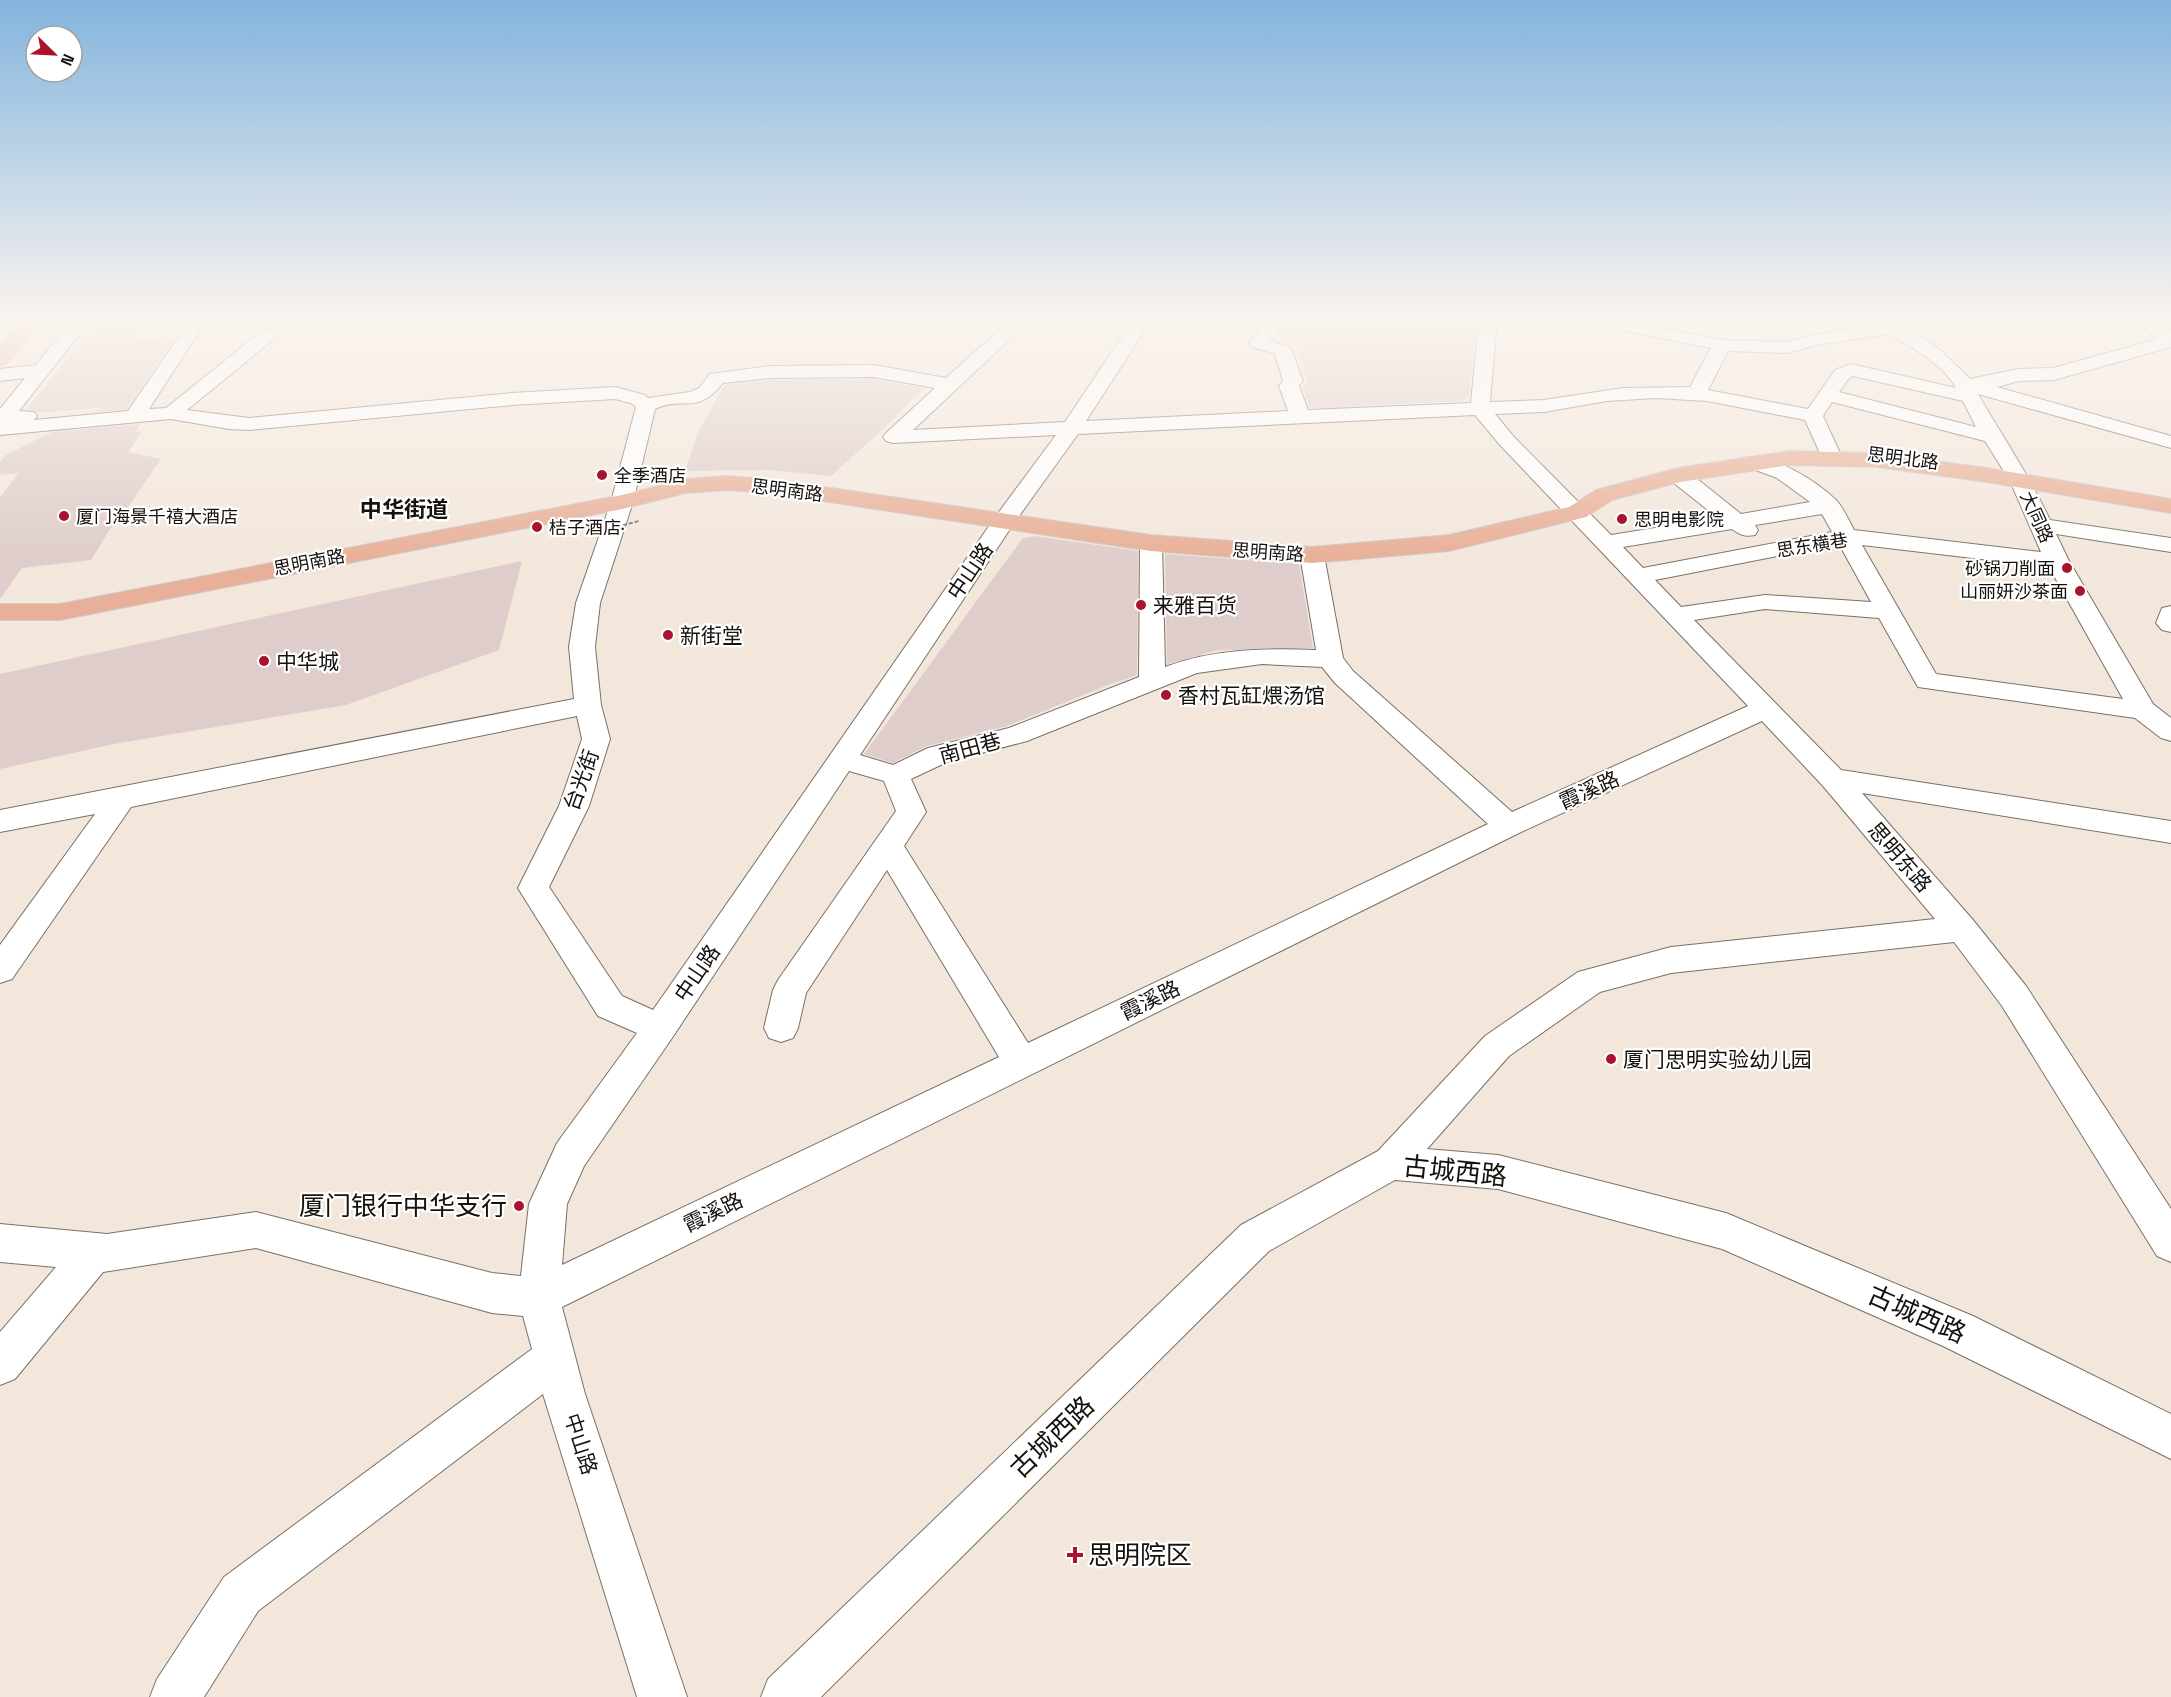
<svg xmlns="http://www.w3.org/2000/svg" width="2171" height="1697" viewBox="0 0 2171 1697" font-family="'Space Grotesk','Noto Sans SC',sans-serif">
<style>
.building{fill:#decdca}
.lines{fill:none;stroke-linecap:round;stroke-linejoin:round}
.minor-casing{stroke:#7a7066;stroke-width:2}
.major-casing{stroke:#cccbca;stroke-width:2}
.minor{fill:#fff;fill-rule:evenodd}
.major{fill:#e8b098;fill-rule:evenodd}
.path-bridge{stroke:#817972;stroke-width:2;stroke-dasharray:4 2;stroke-linecap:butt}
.poi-dot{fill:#aa132d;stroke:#fff;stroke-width:2}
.labels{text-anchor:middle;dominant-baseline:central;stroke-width:4.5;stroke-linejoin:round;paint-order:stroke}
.far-street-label{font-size:18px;fill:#15110d;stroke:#fff}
.far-poi-label{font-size:18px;fill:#15110d;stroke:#fff;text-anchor:start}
.street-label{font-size:21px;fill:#15110d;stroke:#fff}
.poi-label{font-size:21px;fill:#15110d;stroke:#fff;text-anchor:start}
.far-district-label{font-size:22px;font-weight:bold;fill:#15110d;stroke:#fff}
.near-street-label{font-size:26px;fill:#15110d;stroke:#fff}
.near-poi-label{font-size:26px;fill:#15110d;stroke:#fff;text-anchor:end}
</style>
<rect width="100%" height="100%" fill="#f3e7dc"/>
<path class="building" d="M97,322H145L131,341L176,337L127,409L95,412L105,407L38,413L34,410L27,409Z
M1288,322H1477L1469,396L1463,401L1310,408L1302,387L1308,383L1295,346L1279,342L1282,331Z
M874,379L923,388L883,429L831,476L770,470L685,471L700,428L725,385L770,380Z
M140,424L135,432L142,431L128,452L161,459L115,526H112L91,560L22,568L0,599V497L19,473L0,475V462L6,455L52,432Z
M1035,536L1138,551L1137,675L1108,685L1007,726L927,746L893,763L864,754L1023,538Z
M1165,554L1299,564L1313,648L1218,650L1167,664Z
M522,561L499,650L346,705L114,744L0,769V674Z"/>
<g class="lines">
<defs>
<path id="minor" d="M70,322H89L19,411L34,412L37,416L34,420L128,411L189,322H209L197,335L149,409L166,408L262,331H274L277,335L274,339L187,410L249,418L512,393L615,387L645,395L648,398L690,392L699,388L710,374L770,366L874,365L946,378L1008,322H1028L913,430L1065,422L1132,322H1150L1086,421L1288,411L1279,386L1283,381L1275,354L1252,347L1249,343L1267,322H1286L1270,341L1289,347L1292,351L1303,381L1299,386L1308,410L1471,403L1479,322H1497L1490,402L1544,400L1623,388L1690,387L1711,348L1605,327L1596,322H1634L1722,340L1787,342L1813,335L1875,325L1873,322H1895L1938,348L1970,379L2018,369L2053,368L2158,339L2137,322H2158L2171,332V347L2054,380L2019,381L1997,387L2171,436V448L1978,394C2002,436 2029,475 2050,520L2171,538V552L2056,534L2069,561L2153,704L2171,718V741L2161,738L2135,718L1918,687L1879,618L1765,609L1694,620L1841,770L2171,821V843L1862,793L1973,920L2026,986L2171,1209V1262L2157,1256L2002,1006L1954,942L1671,973L1600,992L1509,1056L1427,1149L1498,1155L1726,1213L1973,1316L2171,1414V1459L1943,1346L1722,1249L1498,1189L1395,1180L1269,1251L821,1697H761L768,1679L1241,1225L1378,1151L1485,1036L1578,972L1671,947L1935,919L1823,786L1762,721L1519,833L562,1307L585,1394L687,1697H637L543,1394L258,1611L204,1697H150L157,1679L224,1577L532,1349L523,1316L492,1313L256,1248L103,1272L15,1379L0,1385V1332L56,1267L0,1262V1224L107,1234L256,1212L492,1273L521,1276L529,1204L557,1143L637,1033L598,1016L518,888L559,806L582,739L577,716L131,807L12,979L0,983V945L95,814L0,832V810L574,699L569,647L576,603L611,502L636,407L631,403L615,399L512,405L249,430L229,429L171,419L0,435V409L25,378L0,381V369L36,365ZM1889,334C1912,348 1943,363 1956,388L1851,364L1835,370L1808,409L1708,390L1728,351L1788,353L1816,345ZM1853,376L1963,401L1976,427L1839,392L1849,378ZM874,377L935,388L886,433L883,437L886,441L893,443L1056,435L996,516L653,1010L622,996L549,887L589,806L610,739L601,705L595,647L600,603L633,502L655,409C684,395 695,417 723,383L770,378ZM1656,398L1707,401L1805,420L1819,451L1822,455L1829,457L1836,455L1839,451L1823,416L1832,402L1985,441L2010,481L2041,552L1854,530C1849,521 1844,509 1837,501C1819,483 1770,451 1745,458L1742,462L1745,466L1777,478L1810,502L1741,514L1686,470L1678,469L1670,470L1667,475L1670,480L1718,518L1611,535L1514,437L1495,414L1544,412L1607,401ZM1475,415L1500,445L1748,706L1512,812L1353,671L1343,658L1324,555L1320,550L1312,548L1304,550L1300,555L1316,650C1265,648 1213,649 1165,667L1162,543L1159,538L1151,536L1143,538L1140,543L1139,677L1009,728L928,748L893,765L860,755L1014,523L1078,434ZM1822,514L1832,532L1643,568L1623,547L1732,529C1740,535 1745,537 1755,535L1758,530L1755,525ZM1839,544L1871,602L1765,595L1681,607L1655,580ZM1862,545L2049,567L2123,699L1936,674ZM1262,664L1322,667L1335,683L1488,824L1028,1043L904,846L926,812L911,779L947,762L1027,741L1197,673ZM849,771L884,781L896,811L778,980L773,990L764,1028L769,1038L781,1042L793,1038L798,1028L806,993L887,870L999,1057L562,1265L567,1204L584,1166L672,1038Z
M2171,606V632L2162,630L2156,623L2162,608Z"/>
<path id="major" d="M21,322H41L7,364L0,366V347Z
M1790,451L1876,453L1987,468L2171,499V513L1987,482L1876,467L1790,465L1680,482L1612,500L1586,517L1449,551L1312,563L1151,551L770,493L726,490L686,493L622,509L60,620H0V604H60L622,495L686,479L726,476L770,479L1151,535L1312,547L1449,535L1569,507L1596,490L1678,468Z"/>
</defs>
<use href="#minor" class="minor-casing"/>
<use href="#major" class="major-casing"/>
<use href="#minor" class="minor"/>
<use href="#major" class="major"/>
<path class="path-bridge" d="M594,533L639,521"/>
</g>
<linearGradient id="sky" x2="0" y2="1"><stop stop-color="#83b4de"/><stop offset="0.57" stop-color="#faf4ef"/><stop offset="1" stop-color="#faf4ef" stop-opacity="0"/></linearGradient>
<rect width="2171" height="560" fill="url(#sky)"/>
<g class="poi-dot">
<circle cx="602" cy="475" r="6"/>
<circle cx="64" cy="516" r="6"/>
<circle cx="1622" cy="519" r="6"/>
<circle cx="537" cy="527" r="6"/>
<circle cx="2067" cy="568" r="6"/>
<circle cx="2080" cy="591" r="6"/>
<circle cx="1141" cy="605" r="6"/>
<circle cx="668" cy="635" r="6"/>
<circle cx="264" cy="661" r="6"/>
<circle cx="1166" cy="695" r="6"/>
<circle cx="1611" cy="1059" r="6"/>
<circle cx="519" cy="1206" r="6"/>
<path d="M1072 1546h6v6h6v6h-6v6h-6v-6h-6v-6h6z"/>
</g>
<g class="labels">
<g class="far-street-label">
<text transform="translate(1903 458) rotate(7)">思明北路</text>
<text transform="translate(787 490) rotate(7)">思明南路</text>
<text transform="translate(2037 517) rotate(66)">大同路</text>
<text transform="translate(1812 545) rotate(-9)">思东横巷</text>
<text transform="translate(1268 552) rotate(4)">思明南路</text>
<text transform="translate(309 562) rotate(-11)">思明南路</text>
</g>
<g class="far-poi-label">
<text x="614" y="475">全季酒店</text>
<text x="76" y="516">厦门海景千禧大酒店</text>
<text x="1634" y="519">思明电影院</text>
<text x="549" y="527">桔子酒店·</text>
<text x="2055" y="568" text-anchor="end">砂锅刀削面</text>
<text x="2068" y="591" text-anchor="end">山丽妍沙茶面</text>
</g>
<g class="street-label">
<text transform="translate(970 571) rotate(-56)">中山路</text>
<text transform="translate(970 748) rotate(-15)">南田巷</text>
<text transform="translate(581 780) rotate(-70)">台光街</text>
<text transform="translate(1589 790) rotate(-24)">霞溪路</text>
<text transform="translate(1900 857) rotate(49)">思明东路</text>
<text transform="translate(697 973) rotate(-56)">中山路</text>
<text transform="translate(1150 1000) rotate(-26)">霞溪路</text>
<text transform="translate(713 1212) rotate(-26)">霞溪路</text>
<text transform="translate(581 1444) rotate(72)">中山路</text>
</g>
<g class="poi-label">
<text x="1153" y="605">来雅百货</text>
<text x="680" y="635">新街堂</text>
<text x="276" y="661">中华城</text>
<text x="1178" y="695">香村瓦缸煨汤馆</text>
<text x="1623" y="1059">厦门思明实验幼儿园</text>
</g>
<g class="far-district-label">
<text x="404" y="509">中华街道</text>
</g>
<g class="near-street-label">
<text transform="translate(1455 1171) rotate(6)">古城西路</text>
<text transform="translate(1917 1314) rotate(24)">古城西路</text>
<text transform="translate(1052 1437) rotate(-44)">古城西路</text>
</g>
<g class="near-poi-label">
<text x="507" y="1206">厦门银行中华支行</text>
<text x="1088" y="1555" text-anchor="start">思明院区</text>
</g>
</g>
<g transform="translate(54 54) rotate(114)"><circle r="28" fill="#ffffff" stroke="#a1a09e" stroke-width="1.5"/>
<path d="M0-4.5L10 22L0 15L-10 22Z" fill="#aa132d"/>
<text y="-9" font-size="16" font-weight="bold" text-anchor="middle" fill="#15110d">N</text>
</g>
</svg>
